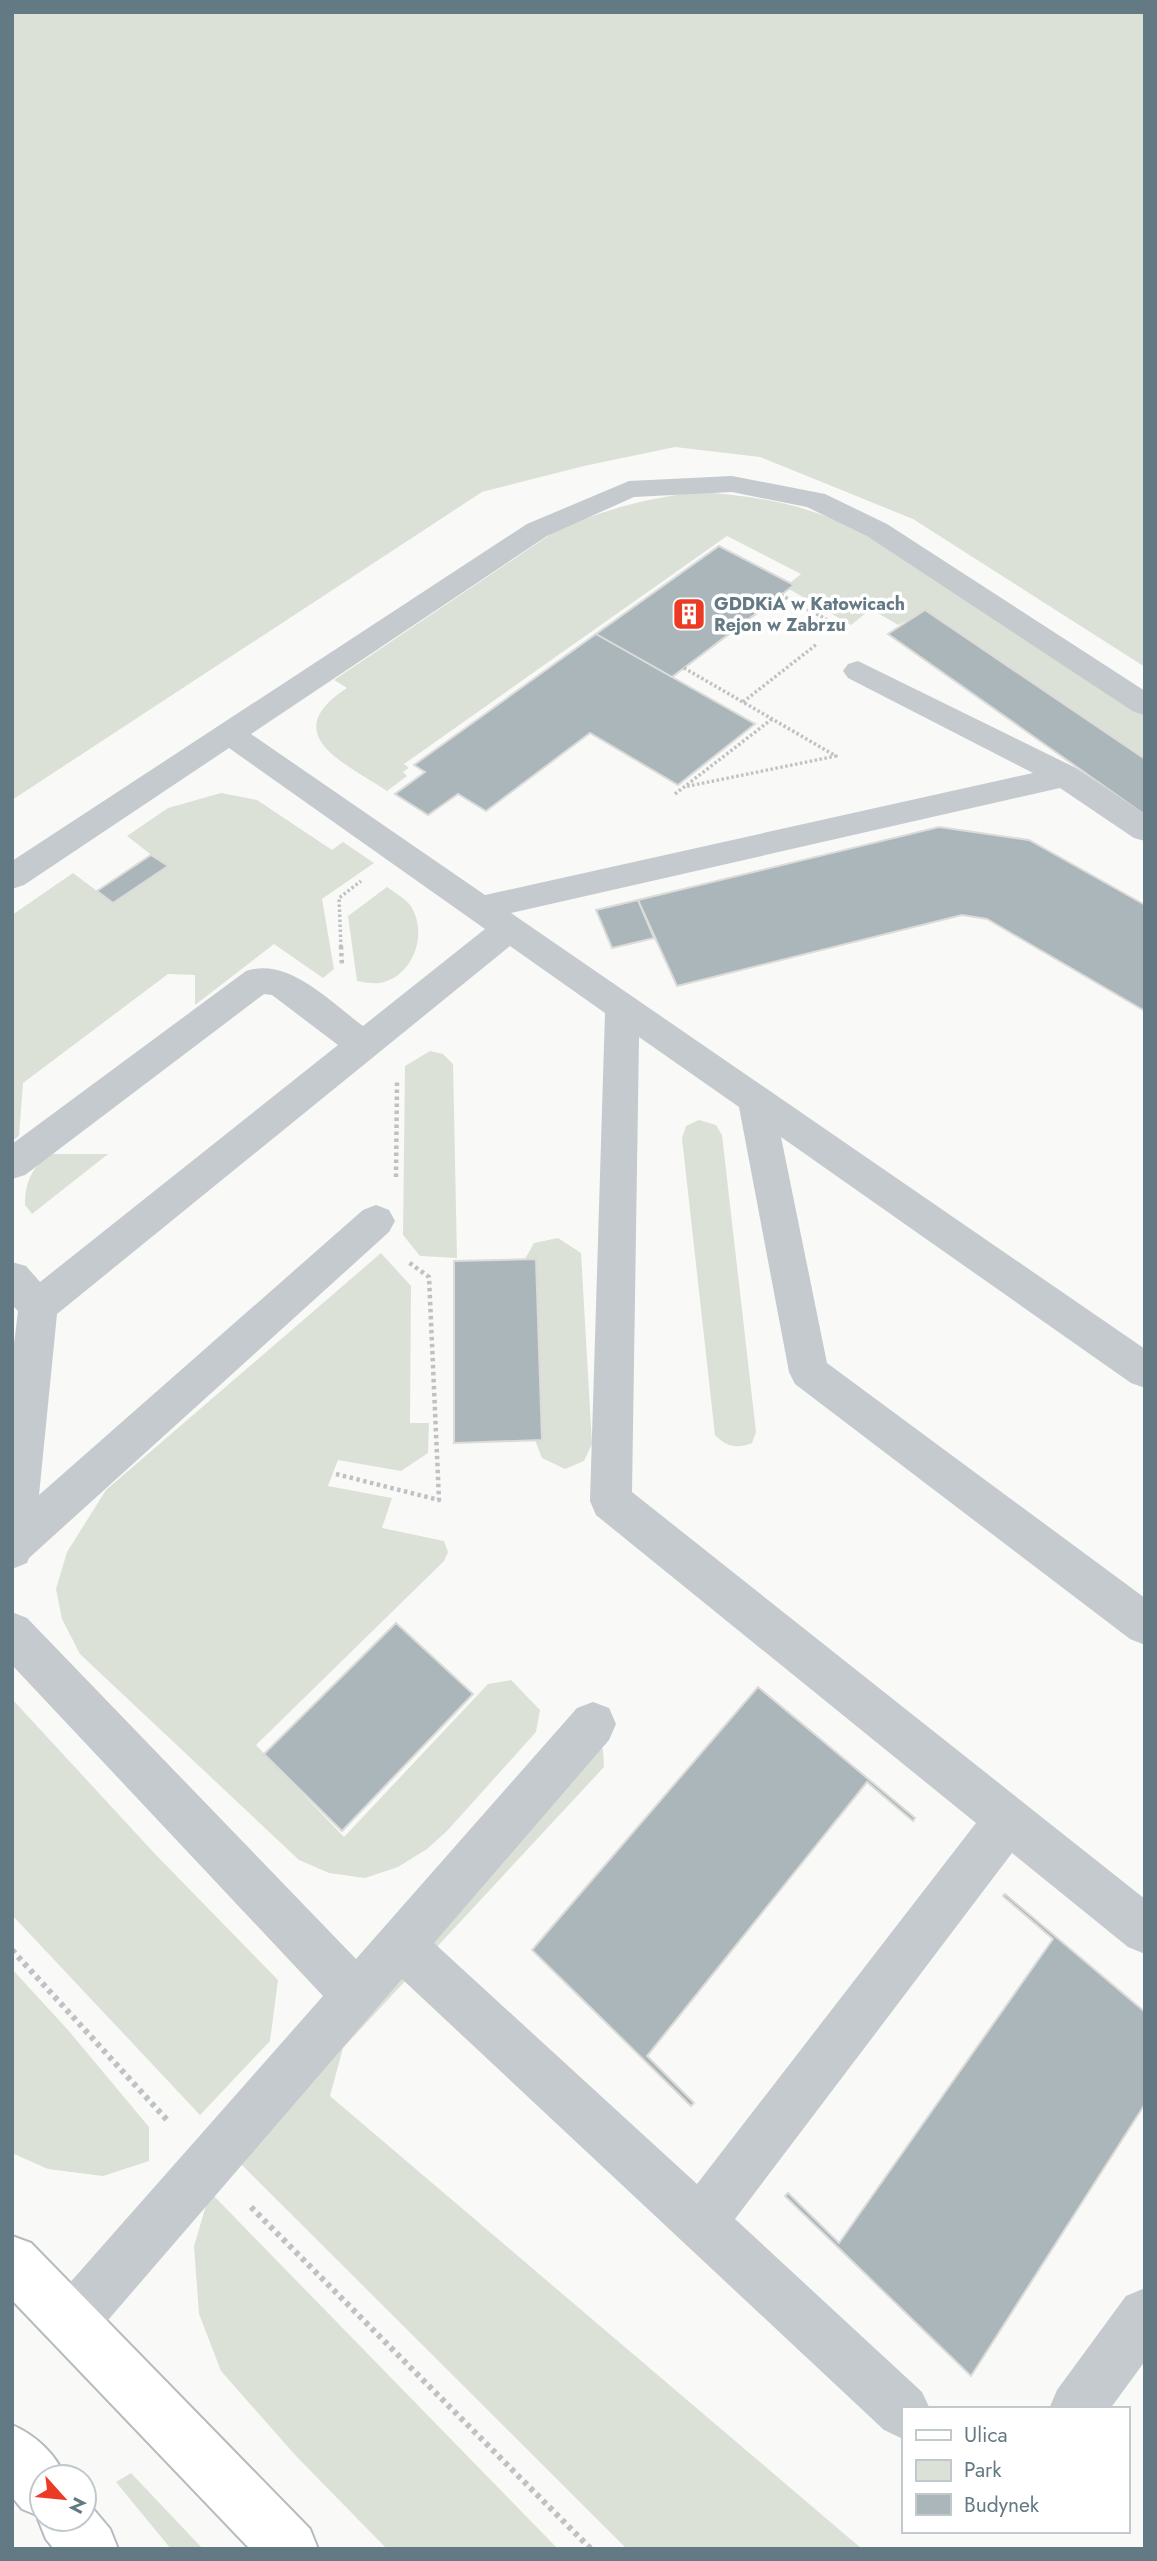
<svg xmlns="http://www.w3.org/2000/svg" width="1157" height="2561" viewBox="0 0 1157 2561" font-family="Jost,sans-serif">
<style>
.green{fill:#dce1d7}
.building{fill:#abb6ba;stroke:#dbdbd9;stroke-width:2}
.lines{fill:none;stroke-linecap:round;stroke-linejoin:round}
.major-casing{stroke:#b5bcbf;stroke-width:4}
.path-far2{stroke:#bec2c4;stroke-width:3.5;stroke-dasharray:2.5 2.5;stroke-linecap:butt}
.path-far1{stroke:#bec2c4;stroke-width:4.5;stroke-dasharray:3.5 3.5;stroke-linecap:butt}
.path{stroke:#bec2c4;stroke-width:6;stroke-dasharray:4.5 4.5;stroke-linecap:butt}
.minor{fill:#c4cacd;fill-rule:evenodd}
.major{fill:#fff;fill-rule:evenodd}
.labels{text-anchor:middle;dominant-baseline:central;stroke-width:7;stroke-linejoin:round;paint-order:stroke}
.far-poi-label{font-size:18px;font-weight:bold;fill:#637983;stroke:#fff;text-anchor:start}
</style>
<rect width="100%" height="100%" fill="#f9f9f7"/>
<path class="green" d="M12,12H1145V667L913,519L760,457L675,447L584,466L482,492L12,800Z
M699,492C760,496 808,505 862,532L1145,713V759L925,611L898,625L871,609L851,625L789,589L794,586L790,583L801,574L727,536L404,764L409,768L403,772L407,776L387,791C347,764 275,735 347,688L334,680L551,534C599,510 647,498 699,492Z
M221,793L257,800L332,850L343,842L374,863L322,899L334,969L323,978L274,944L195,1005V975L168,974L23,1083L19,1136L12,1141V915L73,873L113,903L167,867L127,836L168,808Z
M387,887C395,893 408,900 412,908C428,936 412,978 379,983C373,984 363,982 357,981L348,916Z
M430,1051L443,1054L453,1064L457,1258L420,1256L403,1235L405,1066Z
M699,1120L716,1125L722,1135L756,1432L752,1443C736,1449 727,1447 715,1435L682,1138L686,1126Z
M48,1154H108L32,1214L25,1205C25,1182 32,1169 48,1154Z
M558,1238L581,1253L592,1444L584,1461L565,1469L542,1458L535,1440L542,1439L536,1259H525L534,1243Z
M381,1253L411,1286L410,1423H429L428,1453L401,1471L338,1460L328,1486L392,1498L382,1528L444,1541L448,1552L444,1561L256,1745L344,1837L488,1684L511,1680L540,1710L536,1732L447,1831L427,1849L398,1867L365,1878L329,1873L299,1860L80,1654L62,1619L56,1589L67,1552L106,1490Z
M12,1699L156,1855L278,1980L270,2041L200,2115L12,1915Z
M594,1744L603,1749L604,1767L343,2048L330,2096L862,2549H627L233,2156Z
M12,1969L68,2030L149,2127V2161L103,2176L48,2169L12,2153Z
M210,2192L558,2549H387L296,2456L221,2371L199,2314L194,2246Z
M131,2473L203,2549H171L116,2482Z"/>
<path class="building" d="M719,546L794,585L672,677L596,634Z
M925,610L1145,759V815L888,634Z
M596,634L755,724L678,785L590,733L486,811L458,794L428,815L395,794L425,772L414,765Z
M939,827L1029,840L1145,905V1011L987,919L962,915L677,986L638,900Z
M151,855L168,866L113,903L97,891Z
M638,900L654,938L612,948L596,910Z
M536,1259L542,1440L454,1443V1261Z
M396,1623L473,1694L342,1831L264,1754Z
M758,1687L915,1818L913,1821L867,1782L647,2056L694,2103L691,2106L532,1950Z
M1005,1894L1145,2012V2104L971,2376L785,2196L788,2193L839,2243L1053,1939L1003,1896Z"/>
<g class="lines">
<defs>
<path id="major" d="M12,2236L31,2243L310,2529L318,2549H250L12,2300Z
M12,2425C34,2434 56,2454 65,2477H42V2519H84V2498L110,2529L118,2549H54L46,2539L38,2519L39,2516L22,2509L12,2497Z"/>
</defs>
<use href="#major" class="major-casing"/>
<path class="path-far2" d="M781,595L839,626L834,630
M684,668L836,756L684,787
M743,702L817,644
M675,794L772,719
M341,947L339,898L361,881"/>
<path class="path-far1" d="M341,946L342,966
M396,1177L397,1081
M336,1474L439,1500L429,1277L407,1261"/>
<path class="path" d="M12,1950L167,2120
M251,2207L591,2549"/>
<path class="minor" d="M732,476L825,494L887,524L1145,691V715L1134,712L867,536L807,507L732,492L634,497L547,536L251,734L485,895L1033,773L848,678L843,671L848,664L858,661L1076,768L1145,814V841L1134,838L1060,788L511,913L1145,1349V1388L1131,1383L781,1137L827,1363L1145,1598V1645L1130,1639L795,1384L789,1372L739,1107L639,1037L632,1492L1145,1899V1954L1128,1947L1012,1853L735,2219L922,2392L930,2409H903V2439L884,2430L402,1979L90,2341L71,2349L52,2341L44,2322L52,2303L323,1996L12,1665V1612L27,1618L356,1959L577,1708L593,1702L609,1708L616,1724L609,1740L434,1943L697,2184L976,1823L596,1515L590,1501L605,1013L510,946L57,1314L39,1495L363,1210L376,1205L389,1210L395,1221L389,1232L29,1558L27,1563L12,1569V1361L18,1311L12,1305V1262L26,1266L40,1282L338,1045L272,995L264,994L25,1175L12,1179V1144L246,971C289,957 330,1002 363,1026L485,929L229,748L24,885L12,889V861L527,524L629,481Z
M1145,2288V2361L1110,2409H1049L1057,2390L1126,2296Z"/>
<use href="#major" class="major"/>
</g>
<defs>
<symbol id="building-square" viewBox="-11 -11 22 22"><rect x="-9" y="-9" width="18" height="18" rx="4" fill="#ec3b24" stroke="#fff"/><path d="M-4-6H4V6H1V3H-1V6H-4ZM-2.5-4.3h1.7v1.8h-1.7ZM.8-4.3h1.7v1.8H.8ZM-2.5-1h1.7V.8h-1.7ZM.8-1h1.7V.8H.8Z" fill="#fff"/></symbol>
</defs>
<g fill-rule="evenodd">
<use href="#building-square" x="670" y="595" width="38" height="38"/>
</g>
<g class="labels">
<g class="far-poi-label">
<text x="714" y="604">GDDKiA w Katowicach<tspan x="714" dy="21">Rejon w Zabrzu</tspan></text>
</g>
</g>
<rect width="1157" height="2561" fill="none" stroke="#637983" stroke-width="28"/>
<rect x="902" y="2407" width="228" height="126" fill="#ffffff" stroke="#c1c9cd" stroke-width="2"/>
<rect x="916" y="2430" width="35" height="10" fill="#ffffff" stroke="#c1c9cd" stroke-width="2"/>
<text x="964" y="2442" font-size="21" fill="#637983">Ulica</text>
<rect x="916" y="2460" width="35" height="21" fill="#dce1d7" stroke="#c1c9cd" stroke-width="2"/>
<text x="964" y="2477" font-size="21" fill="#637983">Park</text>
<rect x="916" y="2494" width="35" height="21" fill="#abb6ba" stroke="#c1c9cd" stroke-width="2"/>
<text x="964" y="2512" font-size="21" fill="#637983">Budynek</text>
<g transform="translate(63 2498) rotate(117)"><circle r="33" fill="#ffffff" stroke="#c1c9cd" stroke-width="2"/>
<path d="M0-5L12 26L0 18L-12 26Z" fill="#ec3b24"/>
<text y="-10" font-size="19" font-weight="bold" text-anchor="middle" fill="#637983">N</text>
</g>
</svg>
